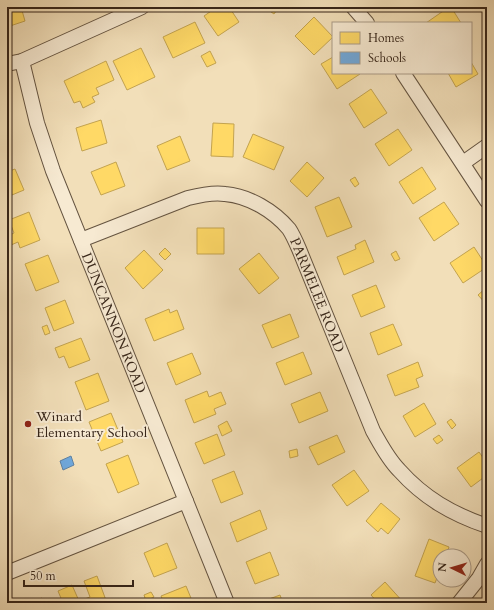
<svg xmlns="http://www.w3.org/2000/svg" width="494" height="610" viewBox="0 0 494 610" font-family="Cardo,serif">
<style>
.homes{fill:#ffd966;stroke:#c3a34f}
.schools{fill:#6fa8dc;stroke:#5e81a2}
.lines{fill:none;stroke-linecap:round;stroke-linejoin:round}
.street-casing{stroke:#655441;stroke-width:16}
.street{stroke:#f7ead2;stroke-width:14}
.poi-dot{fill:#8f2418;stroke:#f7ead2;stroke-width:1.5}
.labels{text-anchor:middle;dominant-baseline:central;stroke-width:4;stroke-linejoin:round;paint-order:stroke}
.street-label{font-size:14px;fill:#362519;stroke:#f7ead2}
.poi-label{font-size:14px;fill:#362519;stroke:#f7ead2;text-anchor:start}
</style>
<rect width="100%" height="100%" fill="#f2dfb9"/>
<filter id="stains"><feTurbulence type="fractalNoise" baseFrequency=".005" numOctaves="4"/><feColorMatrix values="0 0 0 0 .2 0 0 0 0 .09 0 0 0 0 .02 0 0 0 .5 -.17"/></filter>
<radialGradient id="worn" r=".72"><stop offset=".6" stop-color="#630" stop-opacity="0"/><stop offset="1" stop-color="#630" stop-opacity=".3"/></radialGradient>
<path class="homes" d="M7,7H21L25,21L7,27Z
M217,7H229L239,22L218,36L204,16Z
M264,7H279L274,14Z
M449,7H451L461,23H426Z
M314,17L333,37L314,55L295,36Z
M195,22L205,43L173,58L163,37Z
M141,48L155,77L127,90L113,61Z
M210,51L216,63L207,67L201,56Z
M333,57V73H359L360,74L337,89L321,64Z
M106,61L114,80L96,88L99,94L92,97L95,102L83,108L80,101L74,103L64,81Z
M471,62L478,74L456,87L448,73H471Z
M371,89L387,113L364,128L349,104Z
M101,120L107,143L82,151L76,128Z
M213,123L234,124L233,157L211,156Z
M398,129L412,150L389,166L375,144Z
M7,134L11,150L7,151Z
M253,134L284,147L274,170L243,157Z
M180,136L190,161L167,170L157,146Z
M116,162L125,186L101,195L91,172Z
M307,162L324,178L307,197L290,181Z
M422,167L436,189L413,204L399,182Z
M15,169L24,190L7,197V172Z
M355,177L359,184L355,187L350,180Z
M339,197L352,227L327,237L315,207Z
M444,202L459,224L434,241L419,218Z
M29,212L40,240L20,248L18,242L11,245L8,236L14,233L9,220Z
M197,228H224V254H197Z
M365,240L374,262L344,275L337,257L356,249L355,245Z
M474,247L487,267L463,283L450,263Z
M165,248L171,254L165,260L159,254Z
M144,250L163,270L143,289L125,268Z
M396,251L400,259L395,261L391,254Z
M259,253L279,278L259,294L239,269Z
M48,255L59,282L36,291L25,264Z
M376,285L385,307L361,317L352,295Z
M487,287V305L478,295Z
M65,300L74,323L54,331L45,308Z
M169,309L170,313L177,310L184,329L154,341L145,319Z
M290,314L299,337L272,348L262,325Z
M393,324L402,345L378,355L370,333Z
M47,325L50,333L45,335L42,327Z
M81,338L90,360L69,368L64,356L59,358L55,348Z
M303,352L312,374L285,385L276,363Z
M192,353L201,374L176,385L167,363Z
M418,362L423,376L416,379L419,387L395,396L387,375Z
M98,373L109,401L86,410L75,382Z
M207,391L209,397L221,392L226,404L214,409L216,414L194,423L185,400Z
M320,392L328,411L299,423L291,404Z
M424,403L436,424L415,437L403,416Z
M111,413L123,442L101,451L89,422Z
M451,419L456,425L452,429L447,422Z
M227,421L232,431L222,436L218,426Z
M217,434L225,455L204,464L195,443Z
M337,435L345,452L318,465L309,447Z
M439,435L443,440L437,444L433,439Z
M297,449L298,456L290,458L289,451Z
M479,452L487,463V475L471,487L457,468Z
M128,455L139,484L118,493L106,464Z
M354,470L369,491L347,506L332,485Z
M234,471L243,494L221,503L212,480Z
M381,503L400,519L388,534L381,528L378,532L366,521Z
M260,510L267,529L237,542L230,523Z
M429,539L449,547L446,556H440V570L435,583L415,576Z
M167,543L177,568L154,577L144,553Z
M270,552L279,575L255,584L246,562Z
M97,576L107,603H63L58,591L72,585L79,601L90,597L84,581Z
M385,582L404,603H378L371,595Z
M186,586L193,603H164L161,596Z
M151,592L154,597L146,601L144,595Z
M280,595L283,603H261V602Z
M42,598L44,603H30Z"/>
<path class="schools" d="M71,456L74,465L63,470L60,461Z"/>
<g class="lines">
<defs>
<g id="street">
<path d="M353,7L367,23"/>
<path id="s1" d="M22,61L37,123L53,171L227,603"/>
<path d="M7,64L22,61L142,7"/>
<path d="M403,73L487,201"/>
<path d="M463,163L487,146"/>
<path id="s2" d="M81,240L188,198C200,195 213,192 225,194C249,196 274,211 289,229C293,235 296,242 299,249L373,431C381,445 388,459 399,470C424,498 452,514 487,526"/>
<path d="M7,573L186,501"/>
<path d="M459,603L479,578L487,564"/>
</g>
</defs>
<use href="#street" class="street-casing"/>
<use href="#street" class="street"/>
</g>
<circle class="poi-dot" cx="28" cy="424" r="4"/>
<g class="labels">
<g class="street-label">
<text stroke="none"><textPath href="#s2" startOffset="299">PARMELEE ROAD</textPath></text>
<text stroke="none"><textPath href="#s1" startOffset="278">DUNCANNON ROAD</textPath></text>
</g>
<g class="poi-label">
<text x="36" y="416">Winard<tspan x="36" dy="16">Elementary School</tspan></text>
</g>
</g>
<rect width="494" height="610" fill="none" stroke="#f2dfb9" stroke-width="24"/>
<rect x="8" y="8" width="478" height="594" fill="none" stroke="#362519" stroke-width="2"/>
<rect x="12" y="12" width="470" height="586" fill="none" stroke="#362519"/>
<rect x="332" y="22" width="140" height="52" fill="#f7ead2" stroke="#aa9b88"/>
<rect x="340" y="32" width="20" height="12" fill="#ffd966" stroke="#aa9b88"/>
<text x="368" y="42" font-size="12" fill="#362519">Homes</text>
<rect x="340" y="52" width="20" height="12" fill="#6fa8dc" stroke="#aa9b88"/>
<text x="368" y="62" font-size="12" fill="#362519">Schools</text>
<g transform="translate(452 568) rotate(275)"><circle r="19" fill="#f7ead2" stroke="#aa9b88"/>
<path d="M0-3L7 15L0 10L-7 15Z" fill="#8f2418"/>
<text y="-6" font-size="11" font-weight="bold" text-anchor="middle" fill="#362519">N</text>
</g>
<path d="M24 580v6h109v-6" fill="none" stroke="#362519" stroke-width="2"/>
<text x="30" y="580" font-size="12" fill="#362519" stroke="#f7ead2" stroke-width="3" paint-order="stroke">50 m</text>
<rect width="100%" height="100%" filter="url(#stains)"/>
<rect width="100%" height="100%" fill="url(#worn)"/>
</svg>
